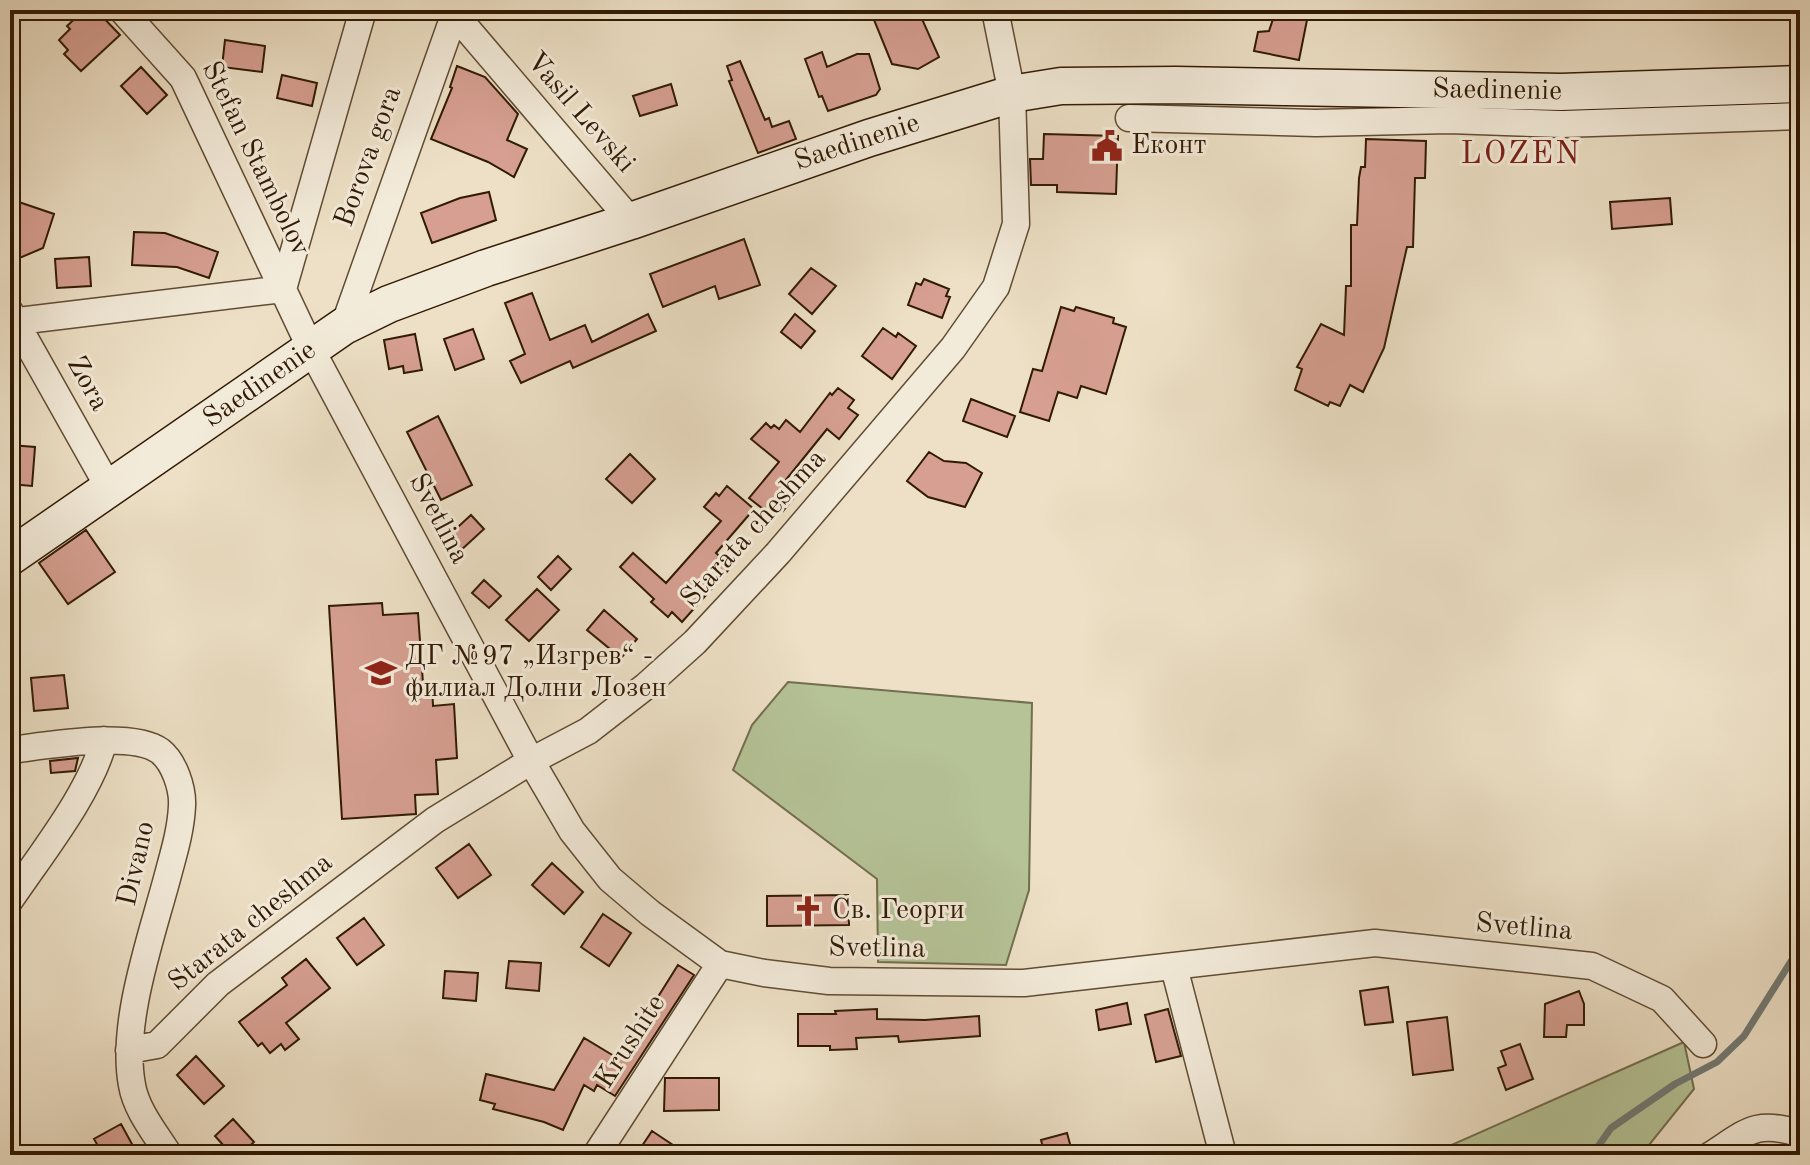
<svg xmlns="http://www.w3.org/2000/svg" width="1810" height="1165" viewBox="0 0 1810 1165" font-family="'Old Standard TT',serif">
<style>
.green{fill:#b5c397;stroke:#736e4e;stroke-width:2}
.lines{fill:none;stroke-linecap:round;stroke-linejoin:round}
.stream{stroke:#727a75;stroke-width:7}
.building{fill:#d69f91;stroke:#311a04;stroke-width:2}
.street-casing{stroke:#604c34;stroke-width:29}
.secondary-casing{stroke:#311a04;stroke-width:39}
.street{stroke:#f3ebda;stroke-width:26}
.secondary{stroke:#f3ebda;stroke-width:36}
.labels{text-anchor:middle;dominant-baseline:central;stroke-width:6;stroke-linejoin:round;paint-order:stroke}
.street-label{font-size:28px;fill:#311a04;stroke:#f3ebda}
.poi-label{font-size:28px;fill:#311a04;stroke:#f3ebda;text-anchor:start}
.quarter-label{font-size:32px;letter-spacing:2px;fill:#7a1f14;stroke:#f3ebda}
</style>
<rect width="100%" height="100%" fill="#ede0c6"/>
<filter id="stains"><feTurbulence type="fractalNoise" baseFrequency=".0025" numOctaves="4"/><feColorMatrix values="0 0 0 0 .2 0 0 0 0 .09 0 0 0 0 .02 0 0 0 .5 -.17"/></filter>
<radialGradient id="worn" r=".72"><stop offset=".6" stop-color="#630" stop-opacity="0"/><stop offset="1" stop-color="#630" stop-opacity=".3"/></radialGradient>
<path class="green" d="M788,682L1032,703L1029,890L1006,965L878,962L877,879L733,770L752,725Z
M1684,1042L1694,1089L1641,1155H1440L1438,1151Z"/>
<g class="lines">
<path class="stream" d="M1592,1155L1611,1128L1675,1084L1717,1062L1744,1036L1800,947"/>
</g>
<path class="building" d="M84,10H96L120,35L81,71L64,54L68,50L59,40L70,29L67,26Z
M870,10H918L939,57L918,69L892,64Z
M1276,10H1309L1299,60L1254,51L1258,32L1269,31Z
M225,40L265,46L262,72L222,67Z
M822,52L827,67L857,54H869L880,89L876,95L828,111L822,96L819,97L805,59Z
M740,61L765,120L769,118L772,127L789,121L796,139L758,153L729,81L732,80L727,66Z
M457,66L485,77L518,114L507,140L527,149L514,177L488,162L431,139L452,88L450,87Z
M141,67L167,95L147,114L121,86Z
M282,75L317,83L312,106L277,98Z
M671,84L677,105L640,116L633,96Z
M1044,134L1118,136L1116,194L1057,192V185H1031L1030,159H1043Z
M1366,139L1426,141L1425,178H1415L1413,247H1407L1384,348L1363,392L1350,385L1340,406L1330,402L1328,406L1295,390L1302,369L1297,367L1321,324L1344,335L1346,286H1351V225H1357L1359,178L1361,167H1365Z
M489,192L496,220L432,243L421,213L460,198Z
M1670,198L1672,224L1612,229L1610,202Z
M10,199L54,214L43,248L10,262Z
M134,232L165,233L218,252L209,278L177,267L132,265Z
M744,239L760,285L719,299L715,286L663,307L650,274Z
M89,257L91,286L57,288L55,259Z
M811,268L836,286L812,314L789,294Z
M924,279L949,289L946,296L950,297L942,318L908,305L916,283L921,285Z
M532,293L550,340L585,325L592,342L648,314L656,331L573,368L570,361L521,383L510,361L525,354L505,303Z
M1061,307L1074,311L1076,307L1114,318L1113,323L1126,327L1106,394L1081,386L1077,398L1058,392L1049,421L1020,412L1033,369L1042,371Z
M795,314L815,331L801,348L781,332Z
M883,328L896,337L898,333L916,346L892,379L862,356Z
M473,329L484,359L455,370L444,339Z
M415,334L422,370L404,373L403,366L389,369L384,340Z
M838,388L854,400L848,408L858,415L839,439L827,429L785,481L798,493L783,511L774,504L767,512L749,498L779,462L751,439L766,423L771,428L774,425L779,429L786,420L800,432L830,393L832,395Z
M971,399L1015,416L1007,437L963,421Z
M438,416L472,485L441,500L407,432Z
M10,445L35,447L32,486L10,484Z
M929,452L944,461L966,463L982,473L965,507L928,497L907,481Z
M630,454L655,479L632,503L606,479Z
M727,486L754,509L716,553L731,567L682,622L672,612L668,617L651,602L654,599L620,567L633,553L666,583L721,521L704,507L716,493L719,496Z
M471,515L484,529L460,551L447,537Z
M86,530L115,572L68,604L39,563Z
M558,556L571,569L551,590L538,577Z
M484,580L501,596L489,608L472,593Z
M537,589L559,610L529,641L506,620Z
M382,603L383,615L418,613L423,683L432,682L433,706L454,704L457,758L436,760L438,794L415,795L416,814L342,819L329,606Z
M604,610L637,639L621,658L587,630Z
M64,675L68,708L34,711L31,678Z
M78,758L75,771L51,773L50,761Z
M469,844L491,875L458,898L436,868Z
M552,863L583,892L564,914L532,885Z
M848,895L849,925L767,926V896Z
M603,914L631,933L609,966L581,947Z
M364,918L384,945L357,965L337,938Z
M306,959L330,988L286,1023L299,1039L285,1050L281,1044L270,1053L262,1043L258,1046L239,1022L287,985L282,978Z
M509,961L541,963L539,991L506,988Z
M678,965L694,975L615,1096L597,1085L594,1091L584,1085L563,1130L544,1122L493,1109L495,1104L480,1100L486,1074L554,1090L584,1038L619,1059Z
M445,971L478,973L476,1001L443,998Z
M1388,987L1393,1022L1365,1025L1360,991Z
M1579,991L1584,1004V1025H1567L1566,1037H1544L1545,1004Z
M1127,1003L1131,1024L1099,1030L1096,1010Z
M877,1009V1019L925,1020L979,1016L980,1036L899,1042L898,1036L856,1038L857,1049L830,1050V1046H798V1014H836L835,1011Z
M1168,1009L1181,1056L1156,1062L1145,1015Z
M1447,1017L1453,1070L1413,1075L1407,1022Z
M1520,1044L1533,1079L1506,1090L1498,1068L1506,1065L1501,1051Z
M196,1056L224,1086L204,1104L177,1075Z
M665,1078H719V1110L664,1111Z
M233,1119L254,1142L240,1155H232L215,1136Z
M121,1124L138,1155H103L94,1139Z
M652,1131L688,1155H636Z
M1067,1133L1073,1155H1045L1041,1140Z"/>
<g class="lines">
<defs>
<path id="street" d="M122,10L183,78L311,349L531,761L572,831L610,879L650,913L720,964L764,973L829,981L1024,983L1375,943L1592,966L1662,999L1703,1044
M451,10L631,221
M1129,118L1316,123L1449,120L1562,124L1800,116
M10,312L109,488
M10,322L283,289L363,10
M344,326L456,10
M10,750C44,746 132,730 160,751C174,762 183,788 182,806C181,828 175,849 169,871C153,933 120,1022 132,1085C136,1110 156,1134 169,1155
M10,900C41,854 91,792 104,740
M1174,967L1223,1155
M129,1050L157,1045L218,984L435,820L531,761L588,731L646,686L695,642L778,553L953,348L996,287L1016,224L1012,94L995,10
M596,1155L720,964
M1711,1155C1747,1132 1756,1119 1800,1134"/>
<path id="secondary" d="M10,557L344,326L389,304L486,268L631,221L869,138L1012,94L1061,86L1176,85L1561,92L1800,84"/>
</defs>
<use href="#street" class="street-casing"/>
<use href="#secondary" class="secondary-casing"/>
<use href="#street" class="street"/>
<use href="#secondary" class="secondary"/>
</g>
<defs>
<symbol id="civic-bare" viewBox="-9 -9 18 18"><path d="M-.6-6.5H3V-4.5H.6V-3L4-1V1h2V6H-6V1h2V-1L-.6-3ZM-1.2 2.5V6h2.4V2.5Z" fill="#8f2418" stroke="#f3ebda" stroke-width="2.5" paint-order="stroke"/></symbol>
<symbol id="school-bare" viewBox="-9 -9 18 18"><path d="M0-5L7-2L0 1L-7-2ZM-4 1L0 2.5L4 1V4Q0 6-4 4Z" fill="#8f2418" stroke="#f3ebda" stroke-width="2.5" paint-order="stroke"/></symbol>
<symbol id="church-bare" viewBox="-9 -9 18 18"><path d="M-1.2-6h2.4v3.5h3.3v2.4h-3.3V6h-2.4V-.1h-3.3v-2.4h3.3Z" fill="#8f2418" stroke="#f3ebda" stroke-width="2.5" paint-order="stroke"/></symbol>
</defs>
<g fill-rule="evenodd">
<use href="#civic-bare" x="1085" y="124" width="44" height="44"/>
<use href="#school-bare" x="359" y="651" width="44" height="44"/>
<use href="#church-bare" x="786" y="889" width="44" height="44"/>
</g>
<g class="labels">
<g class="street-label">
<text transform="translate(1497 91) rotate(1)">Saedinenie</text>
<text transform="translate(580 113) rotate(49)">Vasil Levski</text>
<text transform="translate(857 143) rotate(-18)">Saedinenie</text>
<text transform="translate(369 157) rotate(-70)">Borova gora</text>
<text transform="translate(255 159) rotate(64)">Stefan Stambolov</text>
<text transform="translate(87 384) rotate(61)">Zora</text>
<text transform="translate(260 385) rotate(-35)">Saedinenie</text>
<text transform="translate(438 519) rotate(62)">Svetlina</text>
<text transform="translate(754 529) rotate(-48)">Starata cheshma</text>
<text transform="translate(137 864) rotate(-77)">Divano</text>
<text transform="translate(251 923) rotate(-39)">Starata cheshma</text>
<text transform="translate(1524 928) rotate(5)">Svetlina</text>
<text transform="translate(877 949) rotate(1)">Svetlina</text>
<text transform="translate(631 1042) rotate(-57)">Krushite</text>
</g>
<g class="poi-label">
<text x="1131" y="146">Еконт</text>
<text x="405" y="657">ДГ №97 „Изгрев“ -<tspan x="405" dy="32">филиал Долни Лозен</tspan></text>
<text x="832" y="911">Св. Георги</text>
</g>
<g class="quarter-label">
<text x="1521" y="155">LOZEN</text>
</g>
</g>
<rect width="1810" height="1165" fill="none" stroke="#ede0c6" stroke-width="40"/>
<rect x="12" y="12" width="1786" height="1141" fill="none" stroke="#311a04" stroke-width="4"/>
<rect x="20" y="20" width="1770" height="1125" fill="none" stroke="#311a04" stroke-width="2"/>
<rect width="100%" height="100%" filter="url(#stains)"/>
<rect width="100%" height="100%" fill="url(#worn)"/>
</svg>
